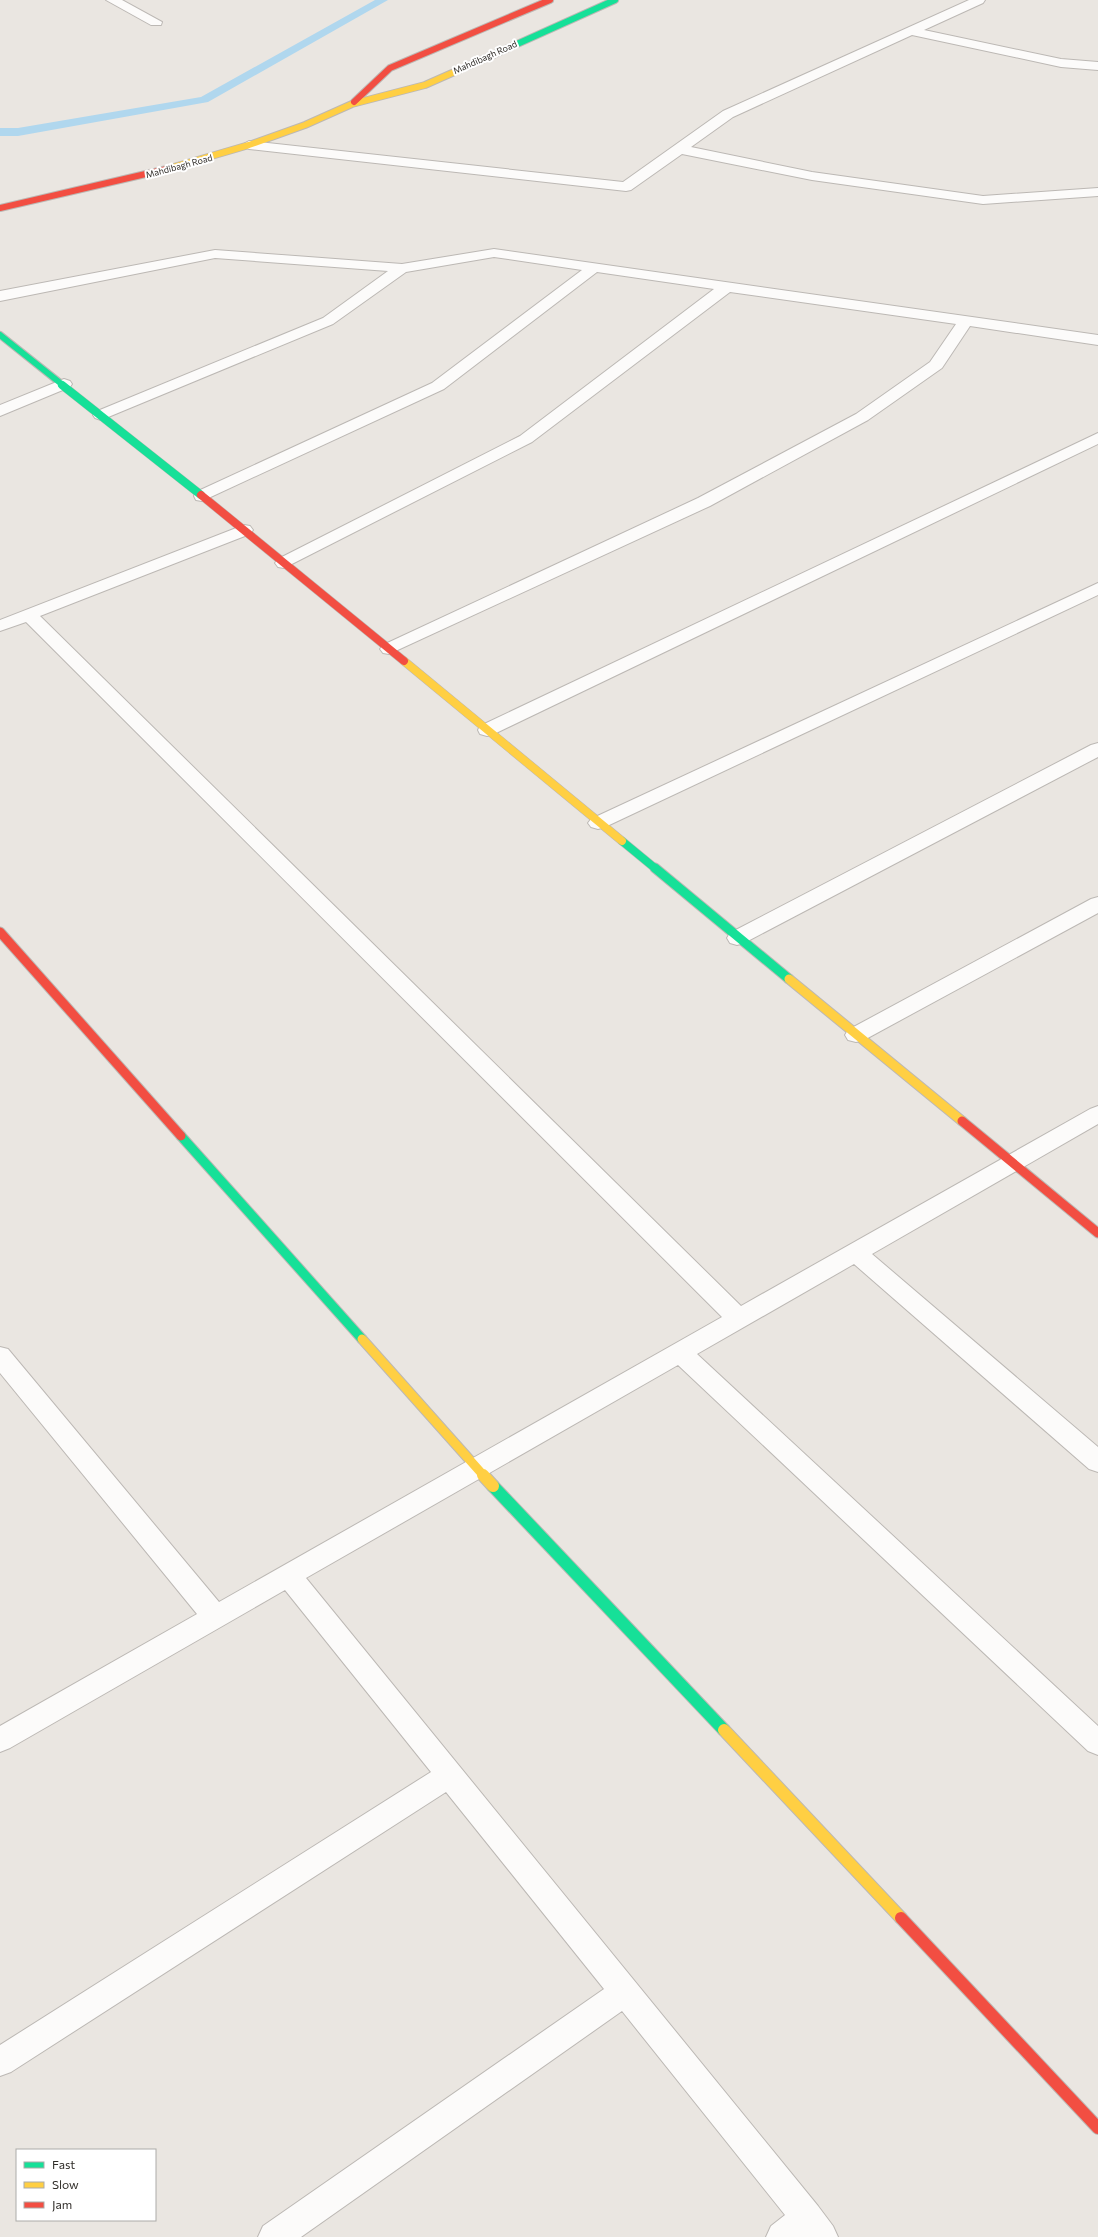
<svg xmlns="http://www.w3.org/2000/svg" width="1098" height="2237" viewBox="0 0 1098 2237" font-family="Commissioner,sans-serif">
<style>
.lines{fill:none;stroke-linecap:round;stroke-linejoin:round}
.stream{fill:#b0d7ee;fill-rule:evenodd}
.street-casing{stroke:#bcb8b4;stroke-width:2}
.fast-far3-casing{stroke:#bcb8b4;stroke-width:8}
.fast-far2-casing{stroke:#bcb8b4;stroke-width:9}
.fast-far1-casing{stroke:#bcb8b4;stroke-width:11}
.fast-casing{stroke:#bcb8b4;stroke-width:14}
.slow-far3-casing{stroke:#bcb8b4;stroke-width:8}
.slow-far2-casing{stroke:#bcb8b4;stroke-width:9}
.slow-far1-casing{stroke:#bcb8b4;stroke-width:11}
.slow-casing{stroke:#bcb8b4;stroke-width:14}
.jam-far3-casing{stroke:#bcb8b4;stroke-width:8}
.jam-far2-casing{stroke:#bcb8b4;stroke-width:9}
.jam-far1-casing{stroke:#bcb8b4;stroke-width:11}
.jam-casing{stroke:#bcb8b4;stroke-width:14}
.street{fill:#fcfbfa;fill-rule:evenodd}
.fast-far3{stroke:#16e098;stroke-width:6}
.fast-far2{stroke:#16e098;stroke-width:8}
.fast-far1{stroke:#16e098;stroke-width:9}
.fast{stroke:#16e098;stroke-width:12}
.slow-far3{stroke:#ffcf43;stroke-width:6}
.slow-far2{stroke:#ffcf43;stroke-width:8}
.slow-far1{stroke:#ffcf43;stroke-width:9}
.slow{stroke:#ffcf43;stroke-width:12}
.jam-far3{stroke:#f24e42;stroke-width:6}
.jam-far2{stroke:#f24e42;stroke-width:8}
.jam-far1{stroke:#f24e42;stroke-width:9}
.jam{stroke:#f24e42;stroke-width:12}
.labels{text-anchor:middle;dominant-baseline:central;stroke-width:4;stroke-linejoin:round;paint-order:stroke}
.far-street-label{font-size:9px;fill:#302d29;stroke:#fff}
</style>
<rect width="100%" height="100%" fill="#eae6e1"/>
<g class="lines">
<path class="stream" d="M375,0H388L208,102L18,136H0V128H18L201,97Z"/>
<defs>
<path id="street" d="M106,0H122L162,22L161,25H151Z
M969,0H985L983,3L924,30L1061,59L1098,62V70L1061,67L912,35L733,117L691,147L812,172L983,196L1098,188V196L983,204L812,180L682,154L631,190L626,191L249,149L242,145L249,141L623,182L723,111Z
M494,249L1098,335V345L970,326L942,368L868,420L710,506L389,654L383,653L380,649L383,645L698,498L856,414L930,362L956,324L730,292L532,442L284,568L278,567L275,563L278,559L520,436L714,289L597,272L444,389L202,501L196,500L194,496L196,492L432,383L582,270L494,257L406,272L333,324L101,420L95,418L93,415L95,412L323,318L388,271L215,258L0,301V291L215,250L402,264Z
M64,379L70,381L72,384L70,387L0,416V405Z
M1098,433V444L494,734L487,736L480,734L478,730L480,726Z
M244,525L250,526L253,530L250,534L40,616L741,1306L1090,1109L1098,1106V1124L872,1254L1098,1447V1472L1089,1469L854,1264L697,1354L1098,1726V1755L1088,1751L678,1365L306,1578L818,2206L833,2226L838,2237H766L771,2226L785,2215L622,2011L301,2237H258L263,2226L604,1989L446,1792L11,2072L0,2076V2045L431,1772L285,1590L10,1748L0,1752V1726L197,1614L0,1373V1347L8,1349L219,1602L722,1317L26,622L0,631V620Z
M1098,583V595L605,827L598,829L591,827L588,823L591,819Z
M1098,743V757L744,943L737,945L730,943L727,938L730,933L1091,745Z
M1098,897V913L864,1040L856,1042L848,1040L845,1035L848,1030L1091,899Z"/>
<path id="fast-far3" d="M495,54L615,0
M0,335L64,386"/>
<path id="fast-far2" d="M62,385L201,495
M622,841L656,869"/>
<path id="fast-far1" d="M655,868L789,979
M181,1136L362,1339"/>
<path id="fast" d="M493,1486L724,1730"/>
<path id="slow-far3" d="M167,169L249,145L305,125L352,104L425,85L495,54"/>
<path id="slow-far2" d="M404,661L622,841"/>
<path id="slow-far1" d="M789,979L962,1121
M362,1339L484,1476"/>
<path id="slow" d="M483,1475L493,1486
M724,1730L901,1918"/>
<path id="jam-far3" d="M354,102L390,68L550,0
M0,208L167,169"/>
<path id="jam-far2" d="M201,495L404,661"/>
<path id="jam-far1" d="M0,932L181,1136
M962,1121L1098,1233"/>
<path id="jam" d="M901,1918L1098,2128"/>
</defs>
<use href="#street" class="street-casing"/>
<use href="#fast-far3" class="fast-far3-casing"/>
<use href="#fast-far2" class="fast-far2-casing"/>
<use href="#fast-far1" class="fast-far1-casing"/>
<use href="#fast" class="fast-casing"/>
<use href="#slow-far3" class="slow-far3-casing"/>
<use href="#slow-far2" class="slow-far2-casing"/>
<use href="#slow-far1" class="slow-far1-casing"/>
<use href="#slow" class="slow-casing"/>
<use href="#jam-far3" class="jam-far3-casing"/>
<use href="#jam-far2" class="jam-far2-casing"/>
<use href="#jam-far1" class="jam-far1-casing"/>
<use href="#jam" class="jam-casing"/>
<use href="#street" class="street"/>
<use href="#fast-far3" class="fast-far3"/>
<use href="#fast-far2" class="fast-far2"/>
<use href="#fast-far1" class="fast-far1"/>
<use href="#fast" class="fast"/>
<use href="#slow-far3" class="slow-far3"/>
<use href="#slow-far2" class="slow-far2"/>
<use href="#slow-far1" class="slow-far1"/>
<use href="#slow" class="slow"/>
<use href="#jam-far3" class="jam-far3"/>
<use href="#jam-far2" class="jam-far2"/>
<use href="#jam-far1" class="jam-far1"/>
<use href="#jam" class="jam"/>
</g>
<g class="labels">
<g class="far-street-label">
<text transform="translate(485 57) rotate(-24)">Mahdibagh Road</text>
<text transform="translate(179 166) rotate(-15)">Mahdibagh Road</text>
</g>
</g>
<rect x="16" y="2149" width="140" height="72" fill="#ffffff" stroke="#acaba9"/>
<rect x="24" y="2162" width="20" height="6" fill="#16e098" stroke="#acaba9"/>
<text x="52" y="2169" font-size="12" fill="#302d29">Fast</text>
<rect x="24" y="2182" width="20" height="6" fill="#ffcf43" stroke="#acaba9"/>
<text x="52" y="2189" font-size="12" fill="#302d29">Slow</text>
<rect x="24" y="2202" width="20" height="6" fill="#f24e42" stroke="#acaba9"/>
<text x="52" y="2209" font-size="12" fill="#302d29">Jam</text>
</svg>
